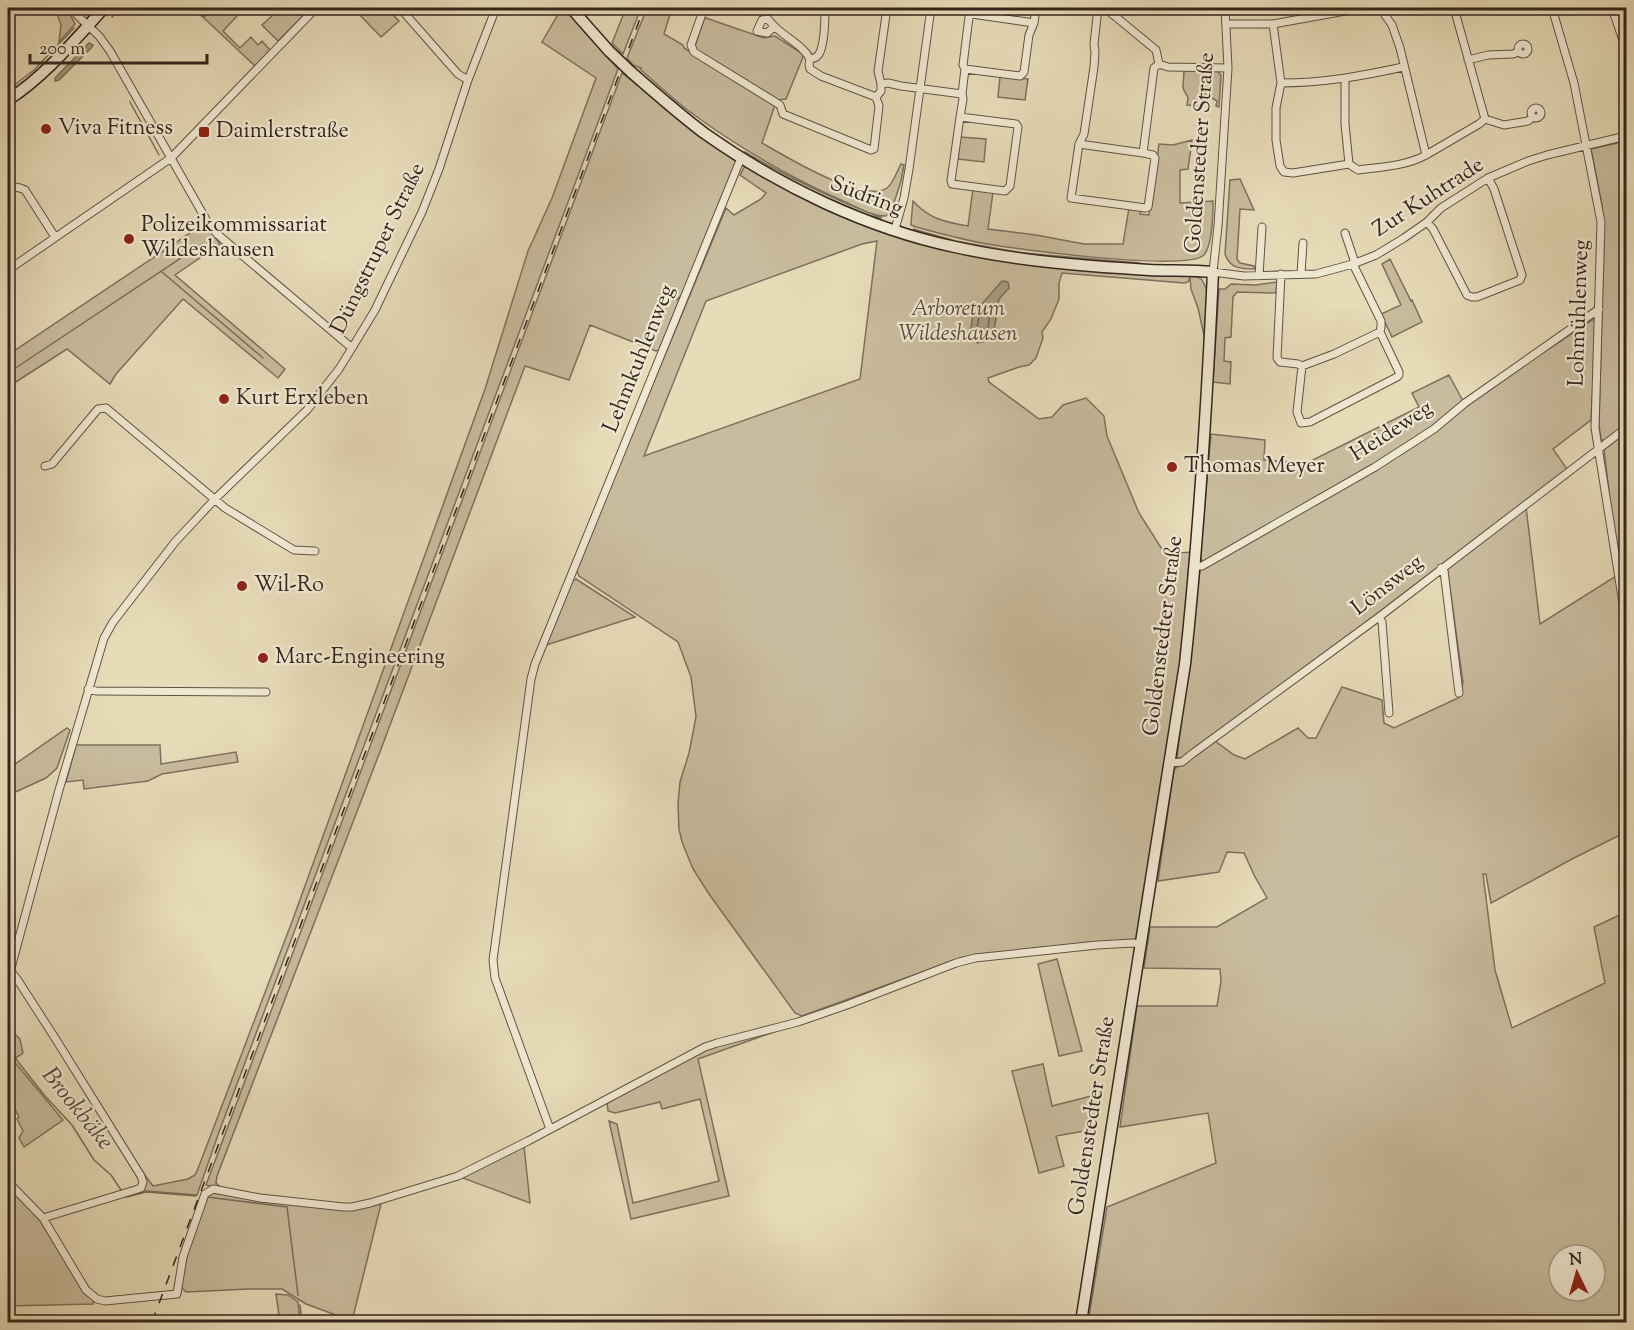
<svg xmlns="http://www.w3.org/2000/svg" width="1634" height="1330" viewBox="0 0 1634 1330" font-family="'Sorts Mill Goudy',serif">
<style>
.green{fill:#c9bc9e;stroke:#7e705e;stroke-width:1.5;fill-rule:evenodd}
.water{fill:#aa9d84;stroke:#7b6d5b;stroke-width:1.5}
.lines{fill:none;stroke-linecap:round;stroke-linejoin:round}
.shore{stroke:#6f6151;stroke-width:1.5}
.stream{stroke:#7b6d5b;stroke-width:1.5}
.street-casing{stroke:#615244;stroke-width:9}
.secondary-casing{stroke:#34251e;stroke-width:13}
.street{stroke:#efe8d1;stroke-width:7}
.secondary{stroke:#efe8d1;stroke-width:10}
.rail{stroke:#34251e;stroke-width:1.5;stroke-dasharray:10 10;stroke-linecap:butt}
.secondary-bridge-casing{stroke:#34251e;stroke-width:13;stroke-linecap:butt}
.secondary-bridge{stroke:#efe8d1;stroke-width:10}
.poi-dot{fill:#8f2418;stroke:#efe8d1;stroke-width:2}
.labels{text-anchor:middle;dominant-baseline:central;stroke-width:4.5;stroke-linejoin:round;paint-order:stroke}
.poi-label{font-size:22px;fill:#34251e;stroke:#efe8d1;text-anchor:start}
.street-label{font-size:22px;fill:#34251e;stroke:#efe8d1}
.park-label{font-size:22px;font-style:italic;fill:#594b3e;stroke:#efe8d1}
.water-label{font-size:24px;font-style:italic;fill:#57493d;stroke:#efe8d1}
</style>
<rect width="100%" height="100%" fill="#e7dbb8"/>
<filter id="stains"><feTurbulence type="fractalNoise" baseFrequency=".00333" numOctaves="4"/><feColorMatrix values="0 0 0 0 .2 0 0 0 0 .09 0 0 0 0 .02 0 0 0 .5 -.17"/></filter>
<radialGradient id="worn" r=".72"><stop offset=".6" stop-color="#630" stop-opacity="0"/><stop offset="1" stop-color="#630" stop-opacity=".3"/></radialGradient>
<path class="green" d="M55,8H67L75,24L59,42L61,25Z
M191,8H202L204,17L213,8H237L233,12L237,16L223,31L240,48L251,37L258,45L262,41L270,50L255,66L204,18Z
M265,8H311L278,41L262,25L273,15Z
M353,8H386L399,21L381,37Z
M549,8H566L618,69L219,1132L197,1195L146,1191L127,1196L140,1191L144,1174L153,1186L188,1179L195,1175L199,1166L293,919L485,389L528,251L552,198L596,78L542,42L557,16Z
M626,8H641L623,54L612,43Z
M647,8H672L664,34L683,45L684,48L775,105L762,143C785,156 863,204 887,188C893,184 897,171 901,164L904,165L901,181L892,209L886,216C873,217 855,206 843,201C788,176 737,147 689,111C672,98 656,83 640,69L641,68L633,65L627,58Z
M706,18L764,38L775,36L803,54V57L786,99L778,100L695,49V46L704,19Z
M1184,70L1217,71L1221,75L1219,107L1216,106L1217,101L1205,94L1199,106L1187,105L1188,98L1183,88Z
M622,73L695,129L736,157L735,164L683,294L677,299L679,301L659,350L656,351L590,325L569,380L525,366L381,749L217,1176L216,1183L219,1186L217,1188L206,1185Z
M1000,76L1028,79L1025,100L998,97Z
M960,137L986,139L984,162L958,159Z
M1192,140L1188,169L1180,170V203L1213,201C1213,215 1212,245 1204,255C1187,272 1012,249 982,243C960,239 938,233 916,227L911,225V223L913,201C929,219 945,222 968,226L973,189L993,192L988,229L1036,235L1084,244H1123L1129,208L1141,210L1140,214L1149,215L1159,144L1173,145Z
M1626,141V425L1606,440H1601L1599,425L1604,232L1602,205L1591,149Z
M745,152C789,178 833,199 882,218C871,218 860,212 850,208C813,193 778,175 744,155Z
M745,166L914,241L1136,272L1139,275C1159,276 1178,274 1198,277L1202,280L1207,290L1205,340L1198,308L1191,289L1190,278L1188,282L1184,283L1062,273L1059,283V299L1051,319L1042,332L1043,338L1036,358L1029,365L1019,367L988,378L989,382L1039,419L1052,417L1063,405L1086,398L1104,416L1107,436L1139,513L1165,554L1192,552L1183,662L1137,939L963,957L802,1016L795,1013L709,894L693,869L682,842L679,829L678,804L680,782L689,753L696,717L691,677L678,642L579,576L576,569L726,208L734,215L761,199L766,193L740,175ZM877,241L860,379L644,456L706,301L862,244Z
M1240,179L1254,210L1240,209L1237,259L1240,263L1254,266L1255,269C1241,269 1230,269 1225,254L1230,180Z
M205,223L220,244L175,275L285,369L278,378L183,299L116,374L110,384L67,349L8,387V355Z
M913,229L956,241L1022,253L1140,263L1132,265L1021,255L955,242Z
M1390,259L1411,301L1412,300L1422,322L1392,337L1381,314L1401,305L1382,264Z
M1277,282L1276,293L1237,292L1233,297L1231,337L1225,338L1224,361L1231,362L1230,384L1213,382L1219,289H1225L1231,284L1255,285Z
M1597,317L1591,420L1553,449L1567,469L1290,680L1185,758H1177L1200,569L1376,468L1465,405Z
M1449,375L1463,401L1433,427L1411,442L1206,563L1202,561L1200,556L1211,434L1265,440L1264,460L1307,463L1419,407L1412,393Z
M1626,432V608L1613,525L1604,450Z
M1526,507L1540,624L1616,576L1626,645V832L1572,859L1491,903L1486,874H1483L1495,970L1512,1028L1605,983L1594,927L1626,912V1322H1088L1107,1207L1216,1163L1208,1113L1120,1127L1137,1006H1217L1221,981L1220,969L1144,968L1150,927H1217L1267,898L1254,875L1244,853L1227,852L1219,872L1158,881L1174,769L1185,763L1215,741L1234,755L1245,759L1298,728L1308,738H1316L1342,687L1382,700L1384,723L1394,728L1458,698L1463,683L1447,566ZM1559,1255H1595V1291H1559Z
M576,579L635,617L546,645L570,582Z
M67,728L70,730L57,768L46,778L11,794L8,790V769Z
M76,745H160L161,764L236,752L238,762L162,774L148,781L84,789L83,780L66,782Z
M1057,959L1082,1051L1059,1056L1038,964Z
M793,1025L698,1059L729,1196L631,1219L609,1121L617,1124L633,1203L719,1181L700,1099L662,1109L660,1102L615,1113L608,1111L607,1103L697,1054L715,1046Z
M8,1027L20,1039L23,1053L13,1060L63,1120L24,1147L19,1138L23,1131L17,1119L19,1117L12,1104L8,1103Z
M1043,1064L1052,1106L1099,1094L1095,1129L1056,1136L1064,1166L1039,1173L1012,1071Z
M524,1146L530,1203L460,1177Z
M8,1186L37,1216L88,1295L94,1300L93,1304L8,1306Z
M213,1193L348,1209L381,1204L352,1321L306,1304L282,1289H248L186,1292L181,1287L189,1245L208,1195Z
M276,1294L288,1295L298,1302L300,1322H280Z"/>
<path class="water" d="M89,43L93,45L92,47L59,80L55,81V78Z
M1002,281L1008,282L1009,288L999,299L994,331L986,341L977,343L971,328L973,314Z"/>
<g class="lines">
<path class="shore" d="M986,309H989L990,311L988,328L984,334H981L977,327L979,317Z"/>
<path class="stream" d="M90,9L92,8
M112,17L120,8
M8,90L34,70L74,28
M130,102L159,155
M162,272L263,358
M8,373L202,244
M8,1049L45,1096L72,1125L94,1160L111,1175L121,1190
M127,1197L146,1192L196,1196
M207,1197L287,1207L298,1295
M300,1305L302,1322"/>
<defs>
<path id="street" d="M72,8L79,17L99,36L110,51L208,223L217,234L352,348
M400,8L458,74L468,80
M704,8L691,45L694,52L780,105L783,114L871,150L874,149L879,106L876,97L881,91V84L878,71L887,8
M1098,8L1094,44L1095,52L1094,67L1084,134L1079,144L1143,153L1154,68L1159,64
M1105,8L1156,50L1159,64L1168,67L1228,68
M1225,8L1228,68L1218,226L1213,272L1244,276L1316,274L1353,264L1376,255L1404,238L1427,222L1441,208L1488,178L1528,161L1547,155L1626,136
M1380,8L1392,25L1400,48L1426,155L1479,124L1485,119
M1454,8L1485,119L1504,125L1528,121L1533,117
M1552,8L1574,83L1601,222L1595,428L1626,622
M1612,8L1625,46L1626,57
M1226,24H1273L1362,8
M1273,24L1281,83L1276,108V140L1280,166L1284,172L1293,173L1349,164
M774,27L767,33L757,31L762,20L768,19C780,36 802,43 810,59L809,64L810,69L821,76L876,97
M1518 49a5 5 0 1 1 10 0a5 5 0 1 1-10 0Z
M810,59C815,58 816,58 819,54C825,44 825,19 825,8
M1468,60L1488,55L1513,54L1518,52
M965,69L1020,76L1024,72L1029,35L1034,23L1036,8
M1345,80V124L1349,164L1358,170C1381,167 1406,166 1426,155
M1281,83C1323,83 1362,76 1403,67
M881,84L888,83L901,86L962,94L963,99L960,117L1016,124L1018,127L1010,186L1005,191L952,184L951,181L960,117
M962,94L965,69L963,65L969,17L972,14L1034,23
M1531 113a5 5 0 1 1 10 0a5 5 0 1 1-10 0Z
M1079,144L1071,198L1146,208L1148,207L1155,158L1153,155L1143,153
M15,187L20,188L25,190L55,237
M1427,222L1433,229L1467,295L1472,297H1477L1520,280L1522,275L1494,189L1488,178
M895,229L904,198L909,169L931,8
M1345,233L1355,263
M8,270L171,158L316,8
M1281,274L1277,358L1280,362L1298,364L1302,366L1297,412L1301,423L1310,422L1397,377L1399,375V372L1380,332L1381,327V321L1353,264
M1301,274L1303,243
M1259,276L1262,227
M1302,366L1334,354L1380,332
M45,466L52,464L98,409L106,408L225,508L294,550L315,551
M1194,566H1202L1375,467L1434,429L1465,403L1599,309
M1441,568L1444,571L1459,693
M1379,617L1382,622L1389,713
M88,689L96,691L266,692
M1168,763L1182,762L1192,754L1379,617L1626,428
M8,968L17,979L55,1038L141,1176L143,1182L141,1188L135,1190L43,1218
M8,979L59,790L104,638L113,622L175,542L215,499L307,410L339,369L352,348L375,310L422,212L439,169L468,80L496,8
M550,1129L495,978L493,960L531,679L535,664L741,158
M8,1182L43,1218L86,1290L97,1299L105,1301L177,1294L183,1257L205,1194L213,1189L260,1198L344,1207H352L370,1203L458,1176L528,1141L705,1047L717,1043L798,1022L847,1005L956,963L975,958L1097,945L1133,943L1140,944"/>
<path id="secondary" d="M571,8L609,51
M631,72C655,93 679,114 704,133C779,186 866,228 955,247C1018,261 1085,266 1149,270C1170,271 1192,270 1213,272C1207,403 1199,534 1185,664L1081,1322
M8,100C45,76 74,41 104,8"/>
</defs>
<use href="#street" class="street-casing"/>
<use href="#secondary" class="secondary-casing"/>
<use href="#street" class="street"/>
<use href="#secondary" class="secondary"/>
<path class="rail" d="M152,1322L644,8"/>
<defs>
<path id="secondary-bridge" d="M609,51L631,72"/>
</defs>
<use href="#secondary-bridge" class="secondary-bridge-casing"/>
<use href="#secondary-bridge" class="secondary-bridge"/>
</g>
<g class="poi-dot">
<circle cx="46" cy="129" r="6"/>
<rect x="198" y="126" width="12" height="12" rx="3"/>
<circle cx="129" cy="239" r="6"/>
<circle cx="224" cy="399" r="6"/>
<circle cx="1172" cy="467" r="6"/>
<circle cx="242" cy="586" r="6"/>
<circle cx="263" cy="658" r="6"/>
</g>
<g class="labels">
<g class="poi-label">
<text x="58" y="129">Viva Fitness</text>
<text x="216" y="132">Daimlerstraße</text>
<text x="141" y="226">Polizeikommissariat<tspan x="141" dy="25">Wildeshausen</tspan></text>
<text x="236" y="399">Kurt Erxleben</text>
<text x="1184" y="467">Thomas Meyer</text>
<text x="254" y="586">Wil-Ro</text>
<text x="275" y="658">Marc-Engineering</text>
</g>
<g class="street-label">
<text transform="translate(1201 153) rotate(-86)">Goldenstedter Straße</text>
<text transform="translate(866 197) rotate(21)">Südring</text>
<text transform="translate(1429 198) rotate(-33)">Zur Kuhtrade</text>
<text transform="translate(379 249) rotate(-64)">Düngstruper Straße</text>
<text transform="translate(1580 313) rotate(-88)">Lohmühlenweg</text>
<text transform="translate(640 359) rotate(-68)">Lehmkuhlenweg</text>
<text transform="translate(1392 432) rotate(-33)">Heideweg</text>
<text transform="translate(1388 586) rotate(-38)">Lönsweg</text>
<text transform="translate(1164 636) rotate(-83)">Goldenstedter Straße</text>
<text transform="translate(1093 1116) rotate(-81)">Goldenstedter Straße</text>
</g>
<g class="park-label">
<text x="958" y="310">Arboretum<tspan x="958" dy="25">Wildeshausen</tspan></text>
</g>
<g class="water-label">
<text transform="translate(77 1109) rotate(51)">Brookbäke</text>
</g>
</g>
<rect width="1634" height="1330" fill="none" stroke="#e7dbb8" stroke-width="30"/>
<rect x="9" y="9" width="1616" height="1312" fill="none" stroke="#34251e" stroke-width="3"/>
<rect x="15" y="15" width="1604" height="1300" fill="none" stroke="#34251e" stroke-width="1.5"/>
<g transform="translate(1577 1273) rotate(355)"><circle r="28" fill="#efe8d1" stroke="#a49a89" stroke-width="1.5"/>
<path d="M0-4.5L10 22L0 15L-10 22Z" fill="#8f2418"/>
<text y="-9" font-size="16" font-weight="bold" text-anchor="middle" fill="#34251e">N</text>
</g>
<path d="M30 54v9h177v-9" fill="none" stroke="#34251e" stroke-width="3"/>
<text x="39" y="54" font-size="18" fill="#34251e" stroke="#efe8d1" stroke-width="4.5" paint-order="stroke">200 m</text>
<rect width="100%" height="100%" filter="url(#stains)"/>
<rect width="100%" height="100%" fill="url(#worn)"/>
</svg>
